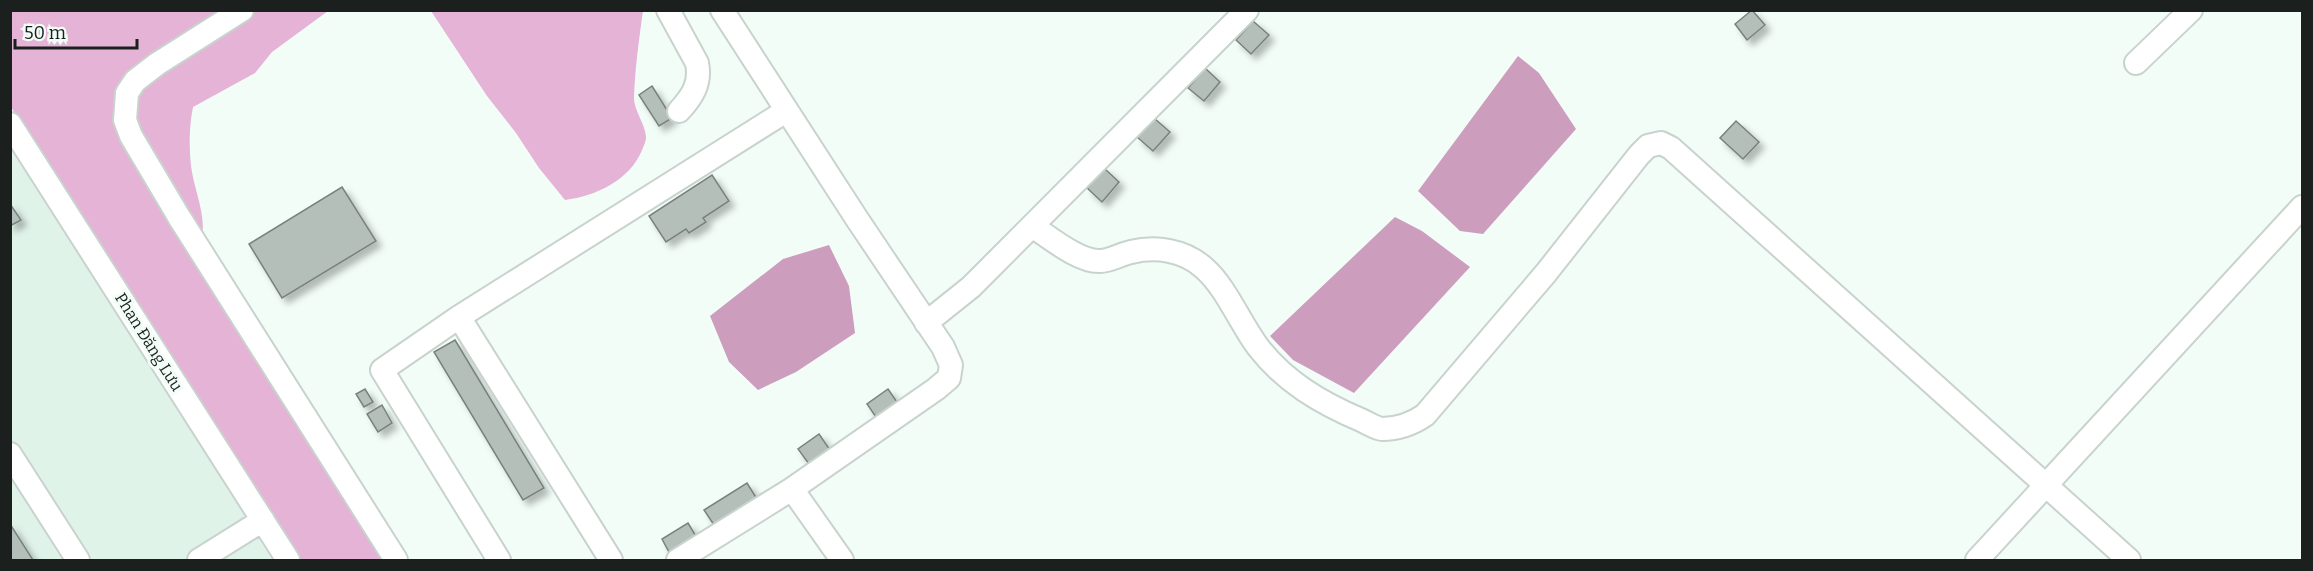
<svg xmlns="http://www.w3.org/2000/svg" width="2313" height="571" viewBox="0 0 2313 571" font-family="Bitter,serif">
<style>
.built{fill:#e0f3e9}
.forest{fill:#e4b3d5}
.water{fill:#cd9dbe}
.building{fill:#b4bfba;stroke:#79827d;stroke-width:1.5;filter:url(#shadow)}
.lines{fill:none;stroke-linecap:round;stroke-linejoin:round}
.minor-casing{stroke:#c9d3ce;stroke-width:26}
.minor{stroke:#fff;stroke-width:22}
.labels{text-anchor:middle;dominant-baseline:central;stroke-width:6;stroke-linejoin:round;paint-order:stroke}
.street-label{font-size:16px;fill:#1b1f1d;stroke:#f2fdf8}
</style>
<defs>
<filter id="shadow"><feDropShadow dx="5.5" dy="5.5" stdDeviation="3" flood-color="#0004"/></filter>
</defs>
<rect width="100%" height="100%" fill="#f2fdf8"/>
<path class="built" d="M10,141L277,560H11Z"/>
<path class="forest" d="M11,11H235L121,106L392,560H299L11,107Z
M246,11H328L272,52L255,73L193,107C189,127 189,145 191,166C194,191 209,220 200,243L128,107L130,94Z
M431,11H643C639,39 635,68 634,98C634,111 645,123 646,137C646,142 644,145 642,150C630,180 596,196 565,200L539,168L516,133L487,96Z"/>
<path class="water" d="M1518,56L1539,73L1576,129L1483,234L1460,231L1418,191Z
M1395,217L1422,231L1470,267L1354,393L1293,360L1270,336Z
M829,245L849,286L855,333L796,372L758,390L729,362L710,316L783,259Z"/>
<path class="building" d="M1752,10L1765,25L1747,40L1735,24Z
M1253,21L1269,35L1251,54L1236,40Z
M1205,68L1220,82L1204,101L1188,88Z
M652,86L672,118L659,126L639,95Z
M1154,118L1170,132L1153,151L1137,137Z
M1736,121L1759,142L1743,159L1720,138Z
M1104,168L1119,182L1102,202L1087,188Z
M712,175L729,201L703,218L706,222L689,233L686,229L666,242L649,216Z
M342,187L376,241L282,298L249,244Z
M10,204L21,220L10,226Z
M455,340L544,488L523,500L434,352Z
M365,389L373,402L364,407L356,394Z
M888,389L899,405L878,420L867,404Z
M382,405L392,423L378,432L367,414Z
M819,434L830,450L809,464L798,449Z
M747,483L757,499L714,525L704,510Z
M688,523L697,538L670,554L662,539Z
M10,524L33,560H10Z"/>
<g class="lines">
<defs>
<path id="minor" d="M242,10L157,64L135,81L127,93L125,120L131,136L179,217L396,560
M668,10L697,63C701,83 693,96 679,111
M2136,63L2191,10
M10,124L288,560
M1032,226C1049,237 1079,262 1100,261C1110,261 1121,254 1131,252C1156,246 1184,250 1204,268C1226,287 1240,323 1258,347C1285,382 1321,403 1361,420C1368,423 1375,428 1382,429C1398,429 1412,424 1425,415L1546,273L1639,155L1648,146L1661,143L1671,148L2129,560
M459,317L382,370L499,560
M926,323L971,287L1247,10
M10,454L78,560
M792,489L842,560
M199,560L263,520
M611,560L459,317L786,111
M678,560L792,489L936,389L949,378L951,365L943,347L857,219L722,10
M1977,560L2302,207"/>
</defs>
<use href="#minor" class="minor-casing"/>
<use href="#minor" class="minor"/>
</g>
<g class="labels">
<g class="street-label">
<text transform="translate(149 342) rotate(58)">Phan Đăng Lưu</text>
</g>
</g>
<rect width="2313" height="571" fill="none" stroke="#1b1f1d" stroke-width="24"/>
<path d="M15 39v9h122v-9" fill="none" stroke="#1b1f1d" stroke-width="3"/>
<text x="24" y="39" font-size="18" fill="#1b1f1d" stroke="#f2fdf8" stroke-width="4.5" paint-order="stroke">50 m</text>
</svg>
